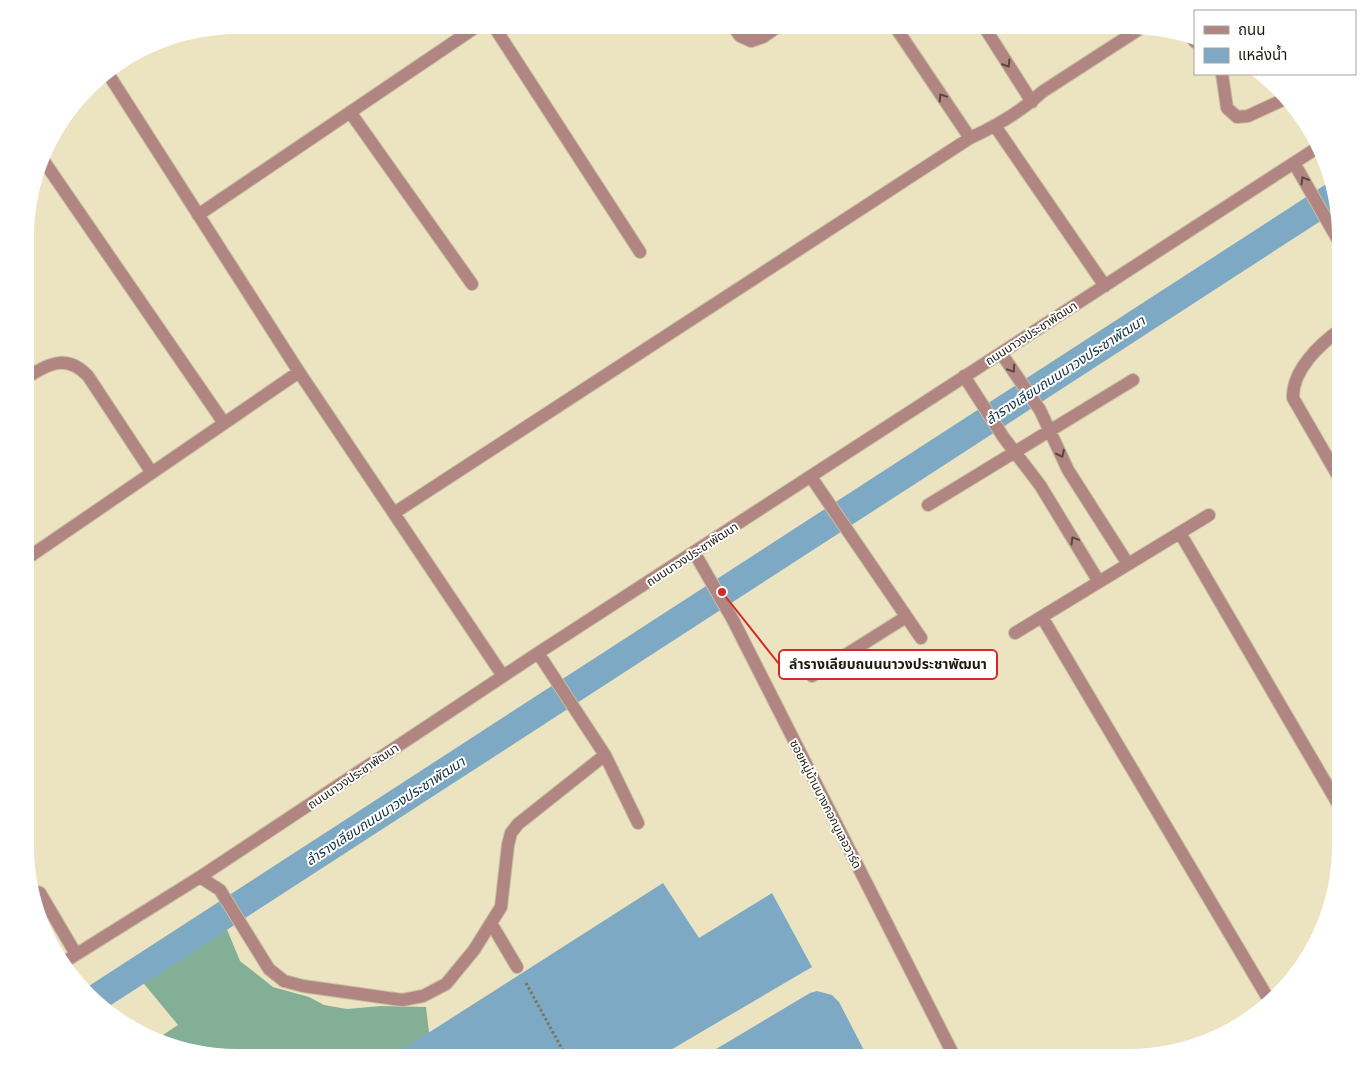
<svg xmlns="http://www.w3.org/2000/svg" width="1366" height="1083" viewBox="0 0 1366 1083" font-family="'PT Sans','Noto Sans Thai',sans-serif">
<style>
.forest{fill:#82af96}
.water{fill:#7ea9c4}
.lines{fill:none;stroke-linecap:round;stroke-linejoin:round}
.canal{stroke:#7ea9c4;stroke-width:28}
.minor-casing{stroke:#c7bfa0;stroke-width:14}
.path{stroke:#7a755e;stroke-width:3;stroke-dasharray:2.5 2.5;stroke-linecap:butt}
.minor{stroke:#b18582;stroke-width:12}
.oneway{stroke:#58453c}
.labels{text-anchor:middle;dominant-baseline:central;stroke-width:4;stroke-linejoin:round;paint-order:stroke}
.street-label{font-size:12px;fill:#1d1a0d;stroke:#fff}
.water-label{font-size:14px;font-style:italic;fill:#0c3246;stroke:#fff}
.leader{fill:none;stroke:#d62828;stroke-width:2}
.callout-dot{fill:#d62828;stroke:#fff;stroke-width:2}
.callout{fill:#fff;stroke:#d62828;stroke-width:2}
.callout-label{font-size:14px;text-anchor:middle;font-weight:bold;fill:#1d1a0d}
</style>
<rect width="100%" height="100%" fill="#ece3c0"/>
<path class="forest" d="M226,927L240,961L273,987L309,997L324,1005L347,1009L381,1006L426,1007L429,1032L440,1058H223L156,1042L154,1041L178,1025L140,979Z"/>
<path class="water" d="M663,883L699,938L772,893L812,967L657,1058H389Z
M817,991L832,995L839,1002L868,1058H701L810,993Z"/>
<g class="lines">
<path class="canal" d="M93,1000L1332,197"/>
<defs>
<path id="minor" d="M493,25L640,252
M732,25L740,36L751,41L763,37L780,25
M894,25L970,138
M983,25L1032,102
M1191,37L1195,42
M107,72L299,372L503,676
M1222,74L1227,108L1237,117L1248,116L1285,99
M350,112L472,284
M995,126L1105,286
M43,160L224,423
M1294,163L1341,245
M198,215L479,25
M1001,353L1040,410L1068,470L1128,564
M964,376L1004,438L1040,485L1099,582
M26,378C49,363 67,354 88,376L152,473
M811,477L921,638
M1341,481L1293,398C1292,370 1320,344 1341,329
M928,505L1133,380
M394,513L970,138C996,126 1021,112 1042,92L1144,26
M1180,533L1341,809
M694,552L733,620L955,1058
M26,559L299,372
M1042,617L1269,1000
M1015,633L1209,515
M538,653L605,755L638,823
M812,676L906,617
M200,877L220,890L269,969L284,981L303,986L402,1000L423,996L446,984L474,950L501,907L508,845L511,833L518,824L605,755
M34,891L40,893L76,954
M491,923L517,967
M64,962L200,877L538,653L1320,146"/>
</defs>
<use href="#minor" class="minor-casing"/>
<path class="path" d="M526,983L567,1058"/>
<use href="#minor" class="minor"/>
</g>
<defs><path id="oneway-chevron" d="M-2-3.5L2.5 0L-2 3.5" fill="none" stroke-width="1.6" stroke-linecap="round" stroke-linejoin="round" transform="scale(1.25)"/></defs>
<g class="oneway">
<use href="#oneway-chevron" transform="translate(1007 64) rotate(58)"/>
<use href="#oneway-chevron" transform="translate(942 97) rotate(-124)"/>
<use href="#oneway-chevron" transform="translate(1304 180) rotate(-121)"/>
<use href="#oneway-chevron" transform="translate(1012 369) rotate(56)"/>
<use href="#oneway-chevron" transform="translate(1061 454) rotate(65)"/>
<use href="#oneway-chevron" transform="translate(1074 540) rotate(-121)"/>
</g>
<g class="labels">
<g class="street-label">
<text transform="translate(1031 333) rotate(-33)">ถนนนาวงประชาพัฒนา</text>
<text transform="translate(692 554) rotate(-33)">ถนนนาวงประชาพัฒนา</text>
<text transform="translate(353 776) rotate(-34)">ถนนนาวงประชาพัฒนา</text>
<text transform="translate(826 804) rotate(63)">ซอยหมู่บ้านบางกอกบูเลอวาร์ด</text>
</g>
<g class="water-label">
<text transform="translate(1065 370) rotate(-33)">ลำรางเลียบถนนนาวงประชาพัฒนา</text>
<text transform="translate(385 811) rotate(-33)">ลำรางเลียบถนนนาวงประชาพัฒนา</text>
</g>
</g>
<path d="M0 0H1366V1083H0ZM237 34H1129A203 203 0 0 1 1332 237V846A203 203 0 0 1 1129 1049H237A203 203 0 0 1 34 846V237A203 203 0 0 1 237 34Z" fill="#fff" fill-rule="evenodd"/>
<path class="leader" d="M722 592L779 664"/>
<circle class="callout-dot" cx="722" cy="592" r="5"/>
<rect class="callout" x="779" y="650" width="218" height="29" rx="5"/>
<g class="callout-label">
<text x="888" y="669">ลำรางเลียบถนนนาวงประชาพัฒนา</text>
</g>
<rect x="1194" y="10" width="162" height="65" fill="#ffffff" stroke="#a5a39e"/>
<rect x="1204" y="26" width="25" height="8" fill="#b18582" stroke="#a5a39e"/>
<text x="1238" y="35" font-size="15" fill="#1d1a0d">ถนน</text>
<rect x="1204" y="48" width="25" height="15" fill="#7ea9c4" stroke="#a5a39e"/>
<text x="1238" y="60" font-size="15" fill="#1d1a0d">แหล่งน้ำ</text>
</svg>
